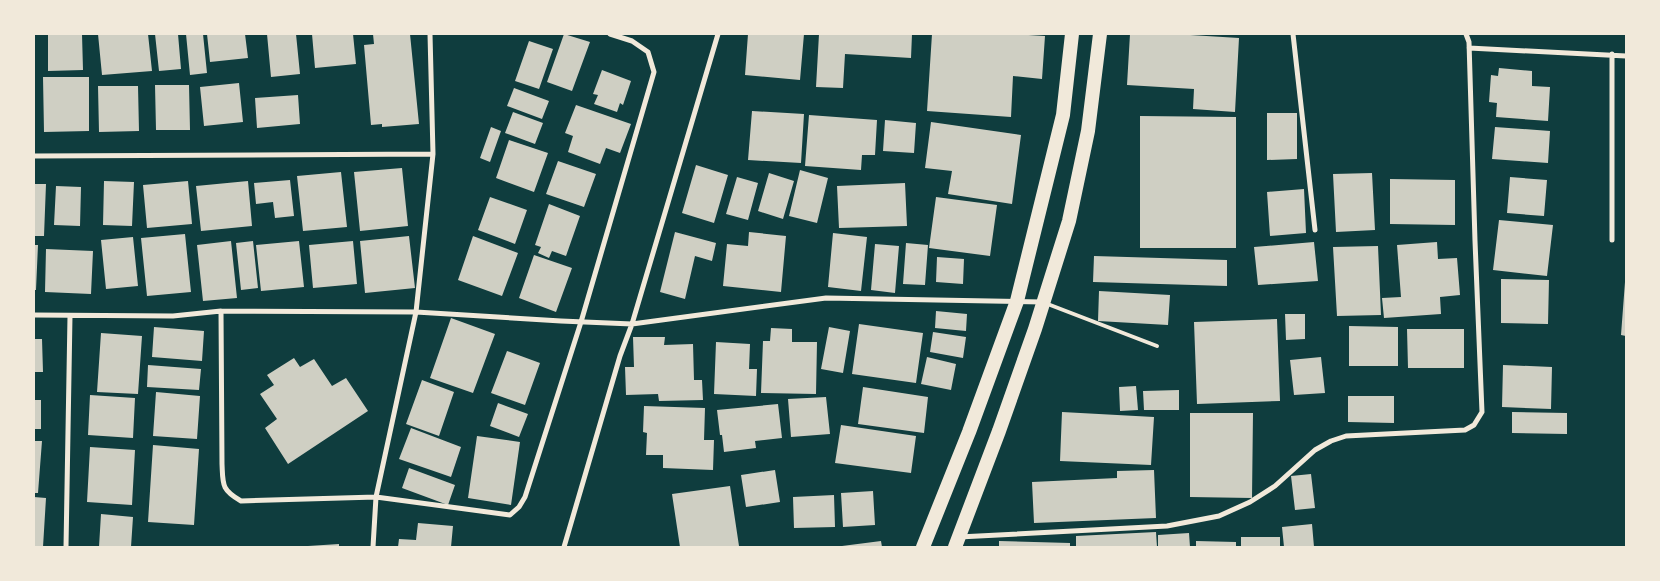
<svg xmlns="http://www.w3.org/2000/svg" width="1660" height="581" viewBox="0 0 1660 581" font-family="Montserrat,sans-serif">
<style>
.building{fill:#cfcfc3}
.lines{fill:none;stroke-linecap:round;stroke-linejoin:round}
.service{stroke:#f1e9da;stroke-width:4}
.minor{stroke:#f1e9da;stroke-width:5}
.trunk{stroke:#f1e9da;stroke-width:14}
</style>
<rect width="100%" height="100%" fill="#0f3d3e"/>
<path class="building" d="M48,34H82L83,70L48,71Z
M98,34H148L152,71L102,75Z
M155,34H178L181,69L159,71Z
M186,34H203L207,73L190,75Z
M207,34H245L248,58L210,62Z
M267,34H296L300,74L271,77Z
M312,34H353L356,64L315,68Z
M373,34H410L419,124L382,127V124L371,125L364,45L374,44Z
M564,34L590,42L572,91L547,82Z
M748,34H804L800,80L745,75Z
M819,34H912L911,58L845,54L843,88L816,87Z
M932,34H1011L1045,36L1042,79L1013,76L1011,117L927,111Z
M1130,34H1174L1239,38L1235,112L1193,109L1194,89L1127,85Z
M529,41L553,49L539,89L515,81Z
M1499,68L1532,71V86L1550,87L1548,121L1496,117L1497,103L1489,102L1491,75L1498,76Z
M602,70L631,81L623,105L620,103L617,112L594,104L598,95L593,94Z
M43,77H89V131L44,132Z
M239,83L243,122L204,126L200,87Z
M155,85H189L190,130H156Z
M98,86H138L139,131L99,132Z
M514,88L549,101L542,119L507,106Z
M298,95L300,124L257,128L255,98Z
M576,105L631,124L620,153L606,148L600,164L568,152L573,136L565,133Z
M752,111L804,114L801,163L748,160Z
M513,112L543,123L535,144L505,133Z
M1267,113H1297V159L1267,160Z
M809,115L877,120L875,155H862L861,170L805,166Z
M1140,116L1236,117V248H1140Z
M885,120L916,123L914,153L883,151Z
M931,122L1021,135L1012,204L948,194L952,171L925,168Z
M491,127L501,131L490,162L480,158Z
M1495,127L1550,131L1548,163L1492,159Z
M509,140L548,153L534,192L496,178Z
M558,161L596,174L584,207L546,194Z
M696,165L728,175L714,223L682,213Z
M402,168L408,226L360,231L354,172Z
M800,170L828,178L817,223L789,216Z
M341,172L347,227L303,231L297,176Z
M769,173L794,181L783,219L758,211Z
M1372,173L1375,230L1336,232L1333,174Z
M737,177L758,183L748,220L726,214Z
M1510,177L1547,180L1544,216L1507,213Z
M1390,179L1455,180V225L1390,224Z
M290,180L294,216L275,218L273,202L256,204L254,183Z
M104,181L134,182L132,226L103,225Z
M188,181L192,224L147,228L143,185Z
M248,181L252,226L201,231L196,186Z
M905,183L907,226L839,228L837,186Z
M34,184H46L44,236H34Z
M56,186L81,187L80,226L54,225Z
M1304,189L1306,233L1270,236L1267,192Z
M490,197L527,210L515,244L478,230Z
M936,197L997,205L990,256L929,248Z
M549,204L580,216L566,256L552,251L549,258L538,253L541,247L535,245Z
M1499,220L1553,225L1547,276L1493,270Z
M675,232L716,243L712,261L695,256L685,299L660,292Z
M749,232L786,236L781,292L723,286L727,244L748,246Z
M833,233L867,237L861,291L828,287Z
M185,234L191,292L147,296L141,238Z
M409,236L415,288L365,293L360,241Z
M473,236L518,253L502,296L458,280Z
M133,237L138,286L106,289L101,240Z
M231,241L237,298L203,301L197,245Z
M253,241L258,288L241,290L236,243Z
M299,241L304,287L261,291L256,245Z
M353,241L357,284L313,288L309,245Z
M1314,242L1318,281L1258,285L1254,247Z
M1437,242L1438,259L1457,258L1460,295L1440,297L1441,314L1384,318L1382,298L1401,297L1397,245Z
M906,243L928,245L925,285L903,284Z
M875,244L899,246L895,293L871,290Z
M34,245H38L36,290H34Z
M1378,246L1381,315L1337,316L1333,247Z
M46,249L93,251L91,294L45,292Z
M534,255L572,268L556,312L519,298Z
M1094,256L1227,260V286L1093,282Z
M937,257L964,259L963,284L936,282Z
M1501,279L1549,280L1548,324L1501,323Z
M1625,282H1626V336L1621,335Z
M1099,291L1170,295L1168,325L1098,321Z
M936,311L967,314L966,331L935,328Z
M1285,314H1305V339L1286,340Z
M451,318L495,334L473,393L430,378Z
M1277,319L1280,401L1197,404L1194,322Z
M859,324L923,333L916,383L852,374Z
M1349,326L1398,327V366H1349Z
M154,327L204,331L202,361L152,357Z
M829,327L850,331L843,373L821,369Z
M771,328L792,329V342H817L816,394L761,393L763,341H770Z
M1407,329H1464V368H1408Z
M933,332L966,337L963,358L930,352Z
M101,333L142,336L138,394L97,392Z
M633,337H665L664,345L693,344L694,380H702L703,400L659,401L658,394L626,395L625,367H634Z
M34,339H42L43,372H34Z
M716,342L750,344L749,369H757L756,396L714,394Z
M507,351L540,363L525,405L491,393Z
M927,357L956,364L951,390L921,384Z
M1321,357L1325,393L1294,395L1290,360Z
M294,358L300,367L314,359L332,386L346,378L368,411L288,464L265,428L277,419L260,394L274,385L267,375Z
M148,365L201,369L199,390L147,387Z
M1503,365L1552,367L1551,409L1502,407Z
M422,380L454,392L439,436L406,424Z
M1136,386L1138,410L1120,411L1119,387Z
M863,387L928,397L924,433L858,424Z
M1179,390V410H1144L1143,391Z
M156,392L200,396L197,439L153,436Z
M90,395L135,398L133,438L88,435Z
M1348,396H1394V423L1348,422Z
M826,397L830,434L791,437L788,399Z
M34,400H41V429H34Z
M498,403L528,414L519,437L490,426Z
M778,404L782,438L755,441L756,448L724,452L722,435H720L717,410Z
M644,406L705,408L704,440H714L713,470L663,468V455H646L647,433L643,432Z
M1062,412L1154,417L1151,465L1060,461Z
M1512,412L1567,413V434L1512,433Z
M1190,413H1253L1252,498L1190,497Z
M841,425L916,436L911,473L835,463Z
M411,428L461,447L451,477L399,459Z
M477,436L520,442L511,505L468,498Z
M34,441H42L38,493H34Z
M153,445L199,449L194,525L148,522Z
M90,447L135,450L132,505L87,502Z
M409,468L455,485L448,505L402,488Z
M775,470L780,502L746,507L741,475Z
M1154,470L1156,518L1034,523L1032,482L1117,478V471Z
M1311,474L1315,508L1295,510L1291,476Z
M730,486L739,546L680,547L672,494Z
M873,491L875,525L843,527L841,493Z
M834,495L835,527L794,528L793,497Z
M34,497L46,498L43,547H34Z
M101,514L133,517L131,547H99Z
M418,523L453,526L451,547H398L399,539L416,540Z
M1312,524L1314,547H1284L1282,527Z
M1156,532L1157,547H1076V536Z
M1189,533L1190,547H1158V535Z
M1241,537H1280V547H1241Z
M881,541L882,547H842V546Z
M999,541L1070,543V547H999Z
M1196,541L1236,542V547H1196Z
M339,544V547H308V546Z"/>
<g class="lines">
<path class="service" d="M1045,303L1157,346"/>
<path class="minor" d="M1293,34L1315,230
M1469,48L1626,56
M34,156L433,154
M1612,240V54
M221,311L222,464C223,484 221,490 241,501L376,497L510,515L519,507L525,497L581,322L654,72L648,52L632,41L610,34
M34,315L173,316L221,311L416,312L561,321L632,324L826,298L1042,302
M959,537L1167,526L1219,516L1250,502L1275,486L1315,450L1331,441L1346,436L1465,430L1474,425L1482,412L1475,241L1469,42L1466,34
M66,547L70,316
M373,547L376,497L416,312L433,154L430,34
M564,547L620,356L632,324L718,34"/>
<path class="trunk" d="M923,547L969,432L1017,301L1063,115L1072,34
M955,547L999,431L1035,329L1069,221L1088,131L1100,34"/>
</g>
<rect width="1660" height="581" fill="none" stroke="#f1e9da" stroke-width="70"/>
</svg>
